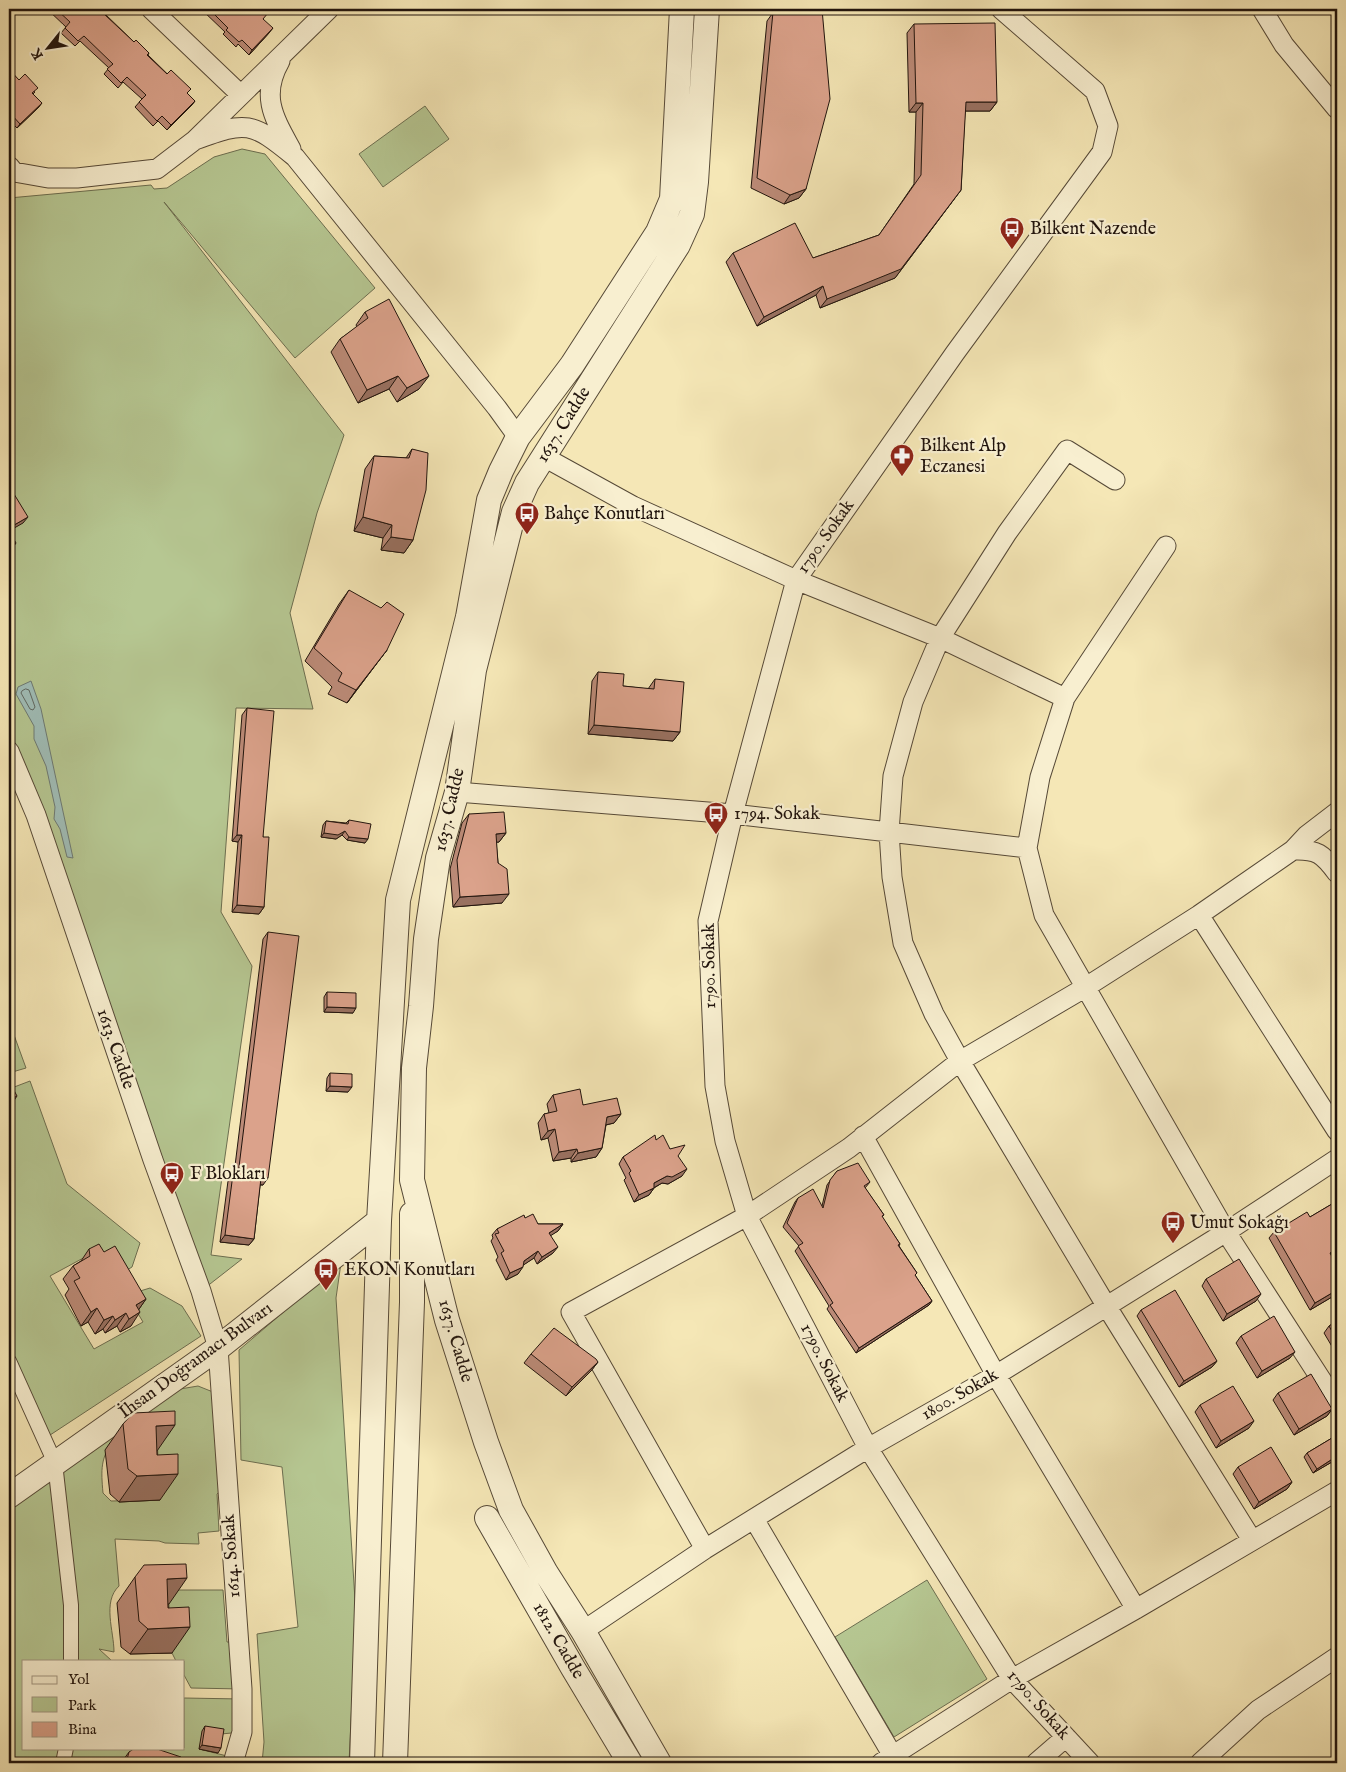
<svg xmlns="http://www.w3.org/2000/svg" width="1346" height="1772" viewBox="0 0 1346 1772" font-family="'IM FELL English',serif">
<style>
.green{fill:#b6c792;stroke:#6c6e50;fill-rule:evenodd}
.water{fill:#a0beb8;stroke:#6d7a74}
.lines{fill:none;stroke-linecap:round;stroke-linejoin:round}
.shore{stroke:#606962;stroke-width:1}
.pedestrian-casing{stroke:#564937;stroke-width:16}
.minor-casing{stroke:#564937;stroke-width:21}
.tertiary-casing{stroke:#564937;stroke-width:26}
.pedestrian{stroke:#f8efd0;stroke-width:14}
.minor{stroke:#f8efd0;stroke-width:19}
.tertiary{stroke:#f8efd0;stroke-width:24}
.wall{fill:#bc8b78;stroke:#21140d}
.shaded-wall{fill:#997161;stroke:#21140d}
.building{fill:#dba28b;stroke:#21140d}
.labels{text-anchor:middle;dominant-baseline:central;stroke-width:4.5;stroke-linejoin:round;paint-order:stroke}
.poi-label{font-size:18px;fill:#21140d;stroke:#f8efd0;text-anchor:start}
.street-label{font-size:18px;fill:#21140d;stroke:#f8efd0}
</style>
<rect width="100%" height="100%" fill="#f5e7b6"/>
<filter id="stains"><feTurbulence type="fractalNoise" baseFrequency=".004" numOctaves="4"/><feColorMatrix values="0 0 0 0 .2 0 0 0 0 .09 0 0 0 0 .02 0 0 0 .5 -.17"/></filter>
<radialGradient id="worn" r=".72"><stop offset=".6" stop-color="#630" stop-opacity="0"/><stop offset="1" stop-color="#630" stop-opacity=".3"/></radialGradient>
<path class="green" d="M425,106L449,139L383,187L359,154Z
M242,149L265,154L375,288L295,358L164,202L344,435L317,513L290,613L313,709L236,708L221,912L252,966L211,1255L242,1259L201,1291L9,750V198L151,185L154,189L167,188L214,157Z
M14,1035L26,1068L9,1073V1037Z
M30,1081L67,1184L140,1243L132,1267L116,1277L100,1249L50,1276L94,1349L143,1322L127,1295L150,1288L182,1306L201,1336L44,1439L9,1360V1124L14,1120L9,1111V1089Z
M341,1263L336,1298L356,1616L349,1763H262L264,1742L257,1634L298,1627L282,1467L241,1460L239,1350Z
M198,1386L213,1392L223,1488L217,1494L219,1531L198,1533L199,1544L165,1543L159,1541L115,1539L119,1586C102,1602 114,1631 114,1652L99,1649L112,1661H24V1748H184V1698L242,1699V1732L221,1734L199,1749L235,1758L233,1763H9V1506L174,1390ZM157,1437L160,1500L111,1501L103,1493C101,1470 100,1457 115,1439Z
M927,1580L987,1679L894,1737L835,1637Z
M168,1590H223L227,1642H238L242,1689L191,1688L184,1675V1661H176L172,1653Z"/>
<path class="water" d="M31,681L41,709L73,858L67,857L60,829L54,819L55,807L46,766L34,739V726L16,694L18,687Z"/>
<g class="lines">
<path class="shore" d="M26,689L29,690L35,707L33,710L30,709L21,693L22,691Z"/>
<defs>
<path id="pedestrian" d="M9,1361L55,1463L71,1605V1661
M63,1763L66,1748"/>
<path id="minor" d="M151,9L241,95
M1001,9L1095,91L1108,126L1102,152L955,353L796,580L733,814L708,921L715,1086L725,1141L747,1216L868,1448L1012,1679L1090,1763
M1262,9L1284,45L1337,109
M280,61C260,96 274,118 291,149
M195,140C247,121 251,121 295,157L497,408L518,437
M9,166L14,172L48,178H77L157,169L195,140L329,9
M544,457L633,506L796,580L940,638L913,702L893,776L889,832L1027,848L1044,915L1226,1232L1337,1404
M1065,698L940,638L1007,533L1067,450L1115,480
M9,751L36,815L153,1160L201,1291L218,1348L242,1689V1732L233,1763
M457,792L733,814L889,832L892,877L903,943L934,1014L960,1061L1107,1307L1252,1540
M1027,848L1040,777L1065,698L1166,546
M1293,850L1307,835L1337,812
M1199,915L1337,1131
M863,1136L996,1375L1136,1609
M754,1519L893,1756
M705,1549L571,1312L747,1216L849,1148L960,1061L1086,987L1199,915L1293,850C1317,849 1323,854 1337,873
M583,1631L705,1549L868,1448L996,1375L1226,1232L1337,1159
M881,1763L1012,1679L1136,1609L1337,1491
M1036,1763L1066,1737
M1200,1763L1258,1710L1337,1657"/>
<path id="tertiary" d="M9,1496L218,1348L379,1221
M487,1518L573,1668L630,1763
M362,1763L379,1221L398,900L468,617L489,500L501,471L518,437L572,365L658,232L672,199L682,9
M395,1763L412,1302V1214
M659,1763L583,1631L546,1573L511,1510L486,1442L447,1320L412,1180L414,1068L421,1006L426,939L438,858L457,792L474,670L514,512L527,483L678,245L692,214L696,182L707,9"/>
</defs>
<use href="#pedestrian" class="pedestrian-casing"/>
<use href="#minor" class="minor-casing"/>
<use href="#tertiary" class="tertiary-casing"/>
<use href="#pedestrian" class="pedestrian"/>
<use href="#minor" class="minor"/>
<use href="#tertiary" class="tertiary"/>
</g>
<path class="wall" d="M47,9H104L106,11L105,14L134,42L149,53L148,55L195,101L191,106L167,130L158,121L153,126L135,107L142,99L123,82L118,88L104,74L109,68L80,41L75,46L61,33L66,27Z
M201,9H264L263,19L269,33L249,55L238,44L236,47L223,34L225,32Z
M772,9H822L806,189L799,198L784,204L751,188L767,21L772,14Z
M914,24L997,102L990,111H965L961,190L895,278L820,308L816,295L757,326L726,262L733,253L813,258L879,235L914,184L916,112H909L907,33Z
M9,70L19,80L35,92L33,94L39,107L17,128L9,120Z
M365,312L419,389L397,402L389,389L358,403L331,352L340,339L357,327L356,325Z
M412,449L413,540L404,553L381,550L383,538L354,531L365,469L374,456L406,458Z
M349,590L387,650L347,703L328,694L332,687L305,661L339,604Z
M598,672L623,686L648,689L655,679L680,732L673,741L588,734L592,681Z
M247,708L263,837L264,907L259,914L232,912L238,842L232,841L242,715Z
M469,814L506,833L499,842H496L502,903L453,907L450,869L462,823Z
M349,820L365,843L347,840L342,835L336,839L321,837L323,825L326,821L346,823Z
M268,932L263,1185H260L254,1239L249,1245L220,1242L228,1181L233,1174H234L263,939Z
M327,992L353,1013L324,1012V997Z
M330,1073L348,1092L326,1091L327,1078Z
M553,1095L583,1105L621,1114L614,1123L606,1125L602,1148L596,1157L571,1162V1158L553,1161L548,1138L541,1140L538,1123L544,1114L549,1113L547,1104Z
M656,1140L670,1149L678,1156L682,1176L668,1184L662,1183L654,1188L649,1195L634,1202L624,1180L626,1178L619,1164L623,1157Z
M837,1171L870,1182L865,1188L884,1215L882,1217L900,1244L899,1246L917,1273L915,1275L932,1301L929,1305L856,1353L827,1309L829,1306L795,1251L799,1246L783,1227L795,1202L798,1198L822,1206L827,1185Z
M1337,1201V1253L1331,1256L1337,1266V1294L1310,1310L1269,1238L1274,1232L1310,1217Z
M525,1218L538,1224H563L558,1231L550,1235L553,1253L537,1264L534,1258L523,1265L518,1274L506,1280L496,1260L498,1257L491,1241L493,1238L492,1235L497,1229Z
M89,1249L104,1252L146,1299L139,1309L131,1326L120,1332L117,1326L105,1333L103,1329L95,1334L88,1322L81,1326L65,1295L69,1289L63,1279L73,1266L81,1261Z
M1206,1279L1256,1301L1223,1321L1202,1286Z
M1141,1310L1217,1361L1212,1367L1179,1387L1137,1316Z
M1337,1321V1355L1324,1333L1329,1326Z
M1241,1336L1290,1358L1257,1378L1236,1343Z
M531,1354L598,1362L591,1371L566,1396L524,1363Z
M1278,1393L1332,1409L1327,1416L1294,1435L1273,1400Z
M1200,1405L1249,1428L1216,1448L1195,1412Z
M123,1424L157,1451L160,1500L119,1502L110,1494L105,1450Z
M1337,1435V1459L1313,1473L1304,1457L1307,1453Z
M1238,1467L1292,1482L1287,1489L1254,1509L1233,1474Z
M135,1577L169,1604H168L172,1653L130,1654L121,1647L117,1603Z
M205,1726L218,1753L199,1749L202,1731Z
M129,1752L179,1763H121Z"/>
<path class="shaded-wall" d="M273,28L269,33L249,55L252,50Z
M195,101L191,106L167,130L171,125Z
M966,102H997L990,111H959Z
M42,103L39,107L17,128L20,124Z
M916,103H923L916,112H909Z
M806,189L799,198L784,204L790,195Z
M961,190L895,278L820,308L827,299Z
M823,286L816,295L757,326L764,317Z
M398,376L389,389L358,403L367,390Z
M429,376L419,389L397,402L407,388Z
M28,517L23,523L9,531V528Z
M363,517L392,525L383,538L354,531Z
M391,537L413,540L404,553L381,550Z
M16,543L12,549L9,551V548Z
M387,650L377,663L347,703L356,690Z
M594,725L680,732L673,741L588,734Z
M345,831L342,835L336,839L321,837L324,833Z
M506,833L499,842L489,843L496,834Z
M237,835H242L238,842L232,841Z
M349,837L368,839L365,843L347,840Z
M509,894L502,903L453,907L460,897Z
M237,905L264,907L259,914L232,912Z
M327,1007L356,1008L353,1013L324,1012Z
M330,1086L352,1087L348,1092L326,1091Z
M17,1096L9,1108V1100Z
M621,1114L614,1123L601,1126L607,1117Z
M555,1129L548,1138L541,1140L548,1131Z
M602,1148L596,1157L571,1162L578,1153Z
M577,1149L571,1158L553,1161L559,1152Z
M687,1169L682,1176L668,1184L662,1183L650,1190L654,1188L649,1195L634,1202L639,1195L654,1183L667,1176Z
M261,1178H268L263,1185L256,1184Z
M563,1224L558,1231L544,1240L549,1233Z
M225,1235L254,1239L249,1245L220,1242Z
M558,1247L553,1253L537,1264L542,1257Z
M1337,1249V1253L1325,1260L1330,1253Z
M538,1251L534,1258L519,1268L524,1261Z
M523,1267L518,1274L506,1280L510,1273Z
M1337,1290V1294L1310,1310L1315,1303Z
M1261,1294L1256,1301L1223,1321L1227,1314Z
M146,1299L137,1312L136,1305Z
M932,1301L929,1305L856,1353L859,1348Z
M97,1308L88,1322L81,1326L91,1312Z
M140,1312L131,1326L120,1332L129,1319Z
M126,1313L117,1326L105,1333L115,1320Z
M113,1316L103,1329L95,1334L104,1320Z
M1295,1352L1290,1358L1257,1378L1262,1371Z
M1217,1361L1212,1367L1179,1387L1184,1381Z
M598,1362L591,1371L566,1396L572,1387Z
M1332,1409L1327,1416L1294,1435L1299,1429Z
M1254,1421L1249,1428L1216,1448L1221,1441Z
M175,1425L157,1451L138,1452L156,1426Z
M1337,1456V1459L1313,1473L1317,1469Z
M178,1474L160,1500L119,1502L137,1476Z
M1292,1482L1287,1489L1254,1509L1259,1502Z
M187,1578L169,1604L149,1605L167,1579Z
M190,1627L172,1653L130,1654L148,1629Z
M202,1745L221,1748L218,1753L199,1749Z"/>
<path class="building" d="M56,9H104L106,11L104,14L134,42L136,40L149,53L147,55L167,74L171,70L191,89L187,93L195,101L171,125L162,116L157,121L139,102L146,95L127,77L121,83L107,69L113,64L84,36L78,41L65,28L70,22Z
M209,9H264L268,13L263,19L273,28L252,50L242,40L239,42L226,30L228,28Z
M778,9H822L830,99L806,189L790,195L757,178L773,12H778Z
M995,23L997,102H966L961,190L901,269L827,299L823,286L764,317L733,253L795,223L813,258L879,235L921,175L923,103H916L914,24Z
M9,69L19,80L25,74L38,88L32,93L42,103L20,124L11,114L9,115Z
M389,299L429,376L407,388L398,376L367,390L340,339L368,318L365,312Z
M412,449L428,453L426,490L413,540L391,537L392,525L363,517L374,456L409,458Z
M14,494L28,517L9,528V498Z
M9,531L16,543L9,548Z
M349,590L381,608L387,602L404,614L387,650L356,690L338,681L342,673L314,648Z
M598,672L624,674L623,686L654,689L655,679L684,682L680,732L594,725Z
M247,708L274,711L263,837H269L264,907L237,905L242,835H237Z
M504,812L506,833L496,834L498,863L507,869L509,894L460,897L457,860L469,814Z
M349,820L371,824L368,839L349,837L345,831L338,835L324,833L326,821L348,824Z
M268,932L299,936L268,1178H261L254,1239L225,1235L233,1174L238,1175Z
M327,992L356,993V1008L327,1007Z
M330,1073L352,1074V1087L330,1086Z
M9,1081L17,1096L9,1100Z
M580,1089L583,1105L617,1098L621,1114L607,1117L602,1148L578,1153L577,1149L559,1152L555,1129L548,1131L544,1114L557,1111L553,1095Z
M9,1104L12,1109L9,1111Z
M655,1135L656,1140L663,1135L670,1149L685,1145L678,1156L687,1169L672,1177L667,1176L654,1183V1188L639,1195L629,1173L631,1171L623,1157Z
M858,1163L870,1182L864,1186L884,1215L882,1216L900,1244L898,1245L917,1273L915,1275L932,1301L859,1348L830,1305L833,1303L798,1246L803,1243L787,1223L798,1198L813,1189L823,1208L830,1180L837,1171Z
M1337,1201V1249L1330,1253L1337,1266V1290L1315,1303L1274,1232L1307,1212L1310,1217Z
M533,1214L538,1224H563L549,1233L558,1247L542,1257L538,1251L524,1261L523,1267L510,1273L501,1253L504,1251L495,1234L499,1233L497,1229L524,1215L525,1218Z
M99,1244L104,1252L115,1246L146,1299L136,1305L140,1312L129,1319L126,1313L115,1320L113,1316L104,1320L97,1308L91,1312L74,1281L80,1278L73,1266L90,1256L89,1249Z
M1239,1259L1261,1294L1227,1314L1206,1279Z
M1175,1290L1217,1361L1184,1381L1141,1310Z
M1274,1316L1295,1352L1262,1371L1241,1336Z
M1337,1321V1340L1329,1326Z
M554,1328L596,1359L598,1362L572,1387L531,1354Z
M1311,1374L1332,1409L1299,1429L1278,1393Z
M1233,1386L1254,1421L1221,1441L1200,1405Z
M9,1403L11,1409L9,1410Z
M175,1411V1425L156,1426L157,1455L178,1454V1474L137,1476L128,1469L123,1424L133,1413Z
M1337,1435V1456L1317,1469L1307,1453Z
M1271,1447L1292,1482L1259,1502L1238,1467Z
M186,1564L187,1578L167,1579L168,1608L189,1607L190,1627L148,1629L139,1621L135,1577L144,1565Z
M205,1726L224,1729L221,1748L202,1745Z
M135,1748H154L181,1757L179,1763H126L129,1752Z"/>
<defs>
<symbol id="bus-pin" viewBox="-11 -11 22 30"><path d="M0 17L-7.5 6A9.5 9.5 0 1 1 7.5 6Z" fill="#8f2418" stroke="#f8efd0"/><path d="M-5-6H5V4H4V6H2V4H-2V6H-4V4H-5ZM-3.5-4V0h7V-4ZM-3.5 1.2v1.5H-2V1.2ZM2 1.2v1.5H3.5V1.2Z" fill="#fff"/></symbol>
<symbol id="pharmacy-pin" viewBox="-11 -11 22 30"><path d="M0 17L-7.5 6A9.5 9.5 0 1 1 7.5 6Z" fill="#8f2418" stroke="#f8efd0"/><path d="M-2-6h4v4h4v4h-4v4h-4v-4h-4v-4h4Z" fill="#fff"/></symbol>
</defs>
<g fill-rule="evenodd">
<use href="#bus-pin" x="998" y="215" width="28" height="38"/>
<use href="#pharmacy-pin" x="888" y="442" width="28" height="38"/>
<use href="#bus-pin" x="513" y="500" width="28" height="38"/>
<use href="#bus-pin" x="702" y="800" width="28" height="38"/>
<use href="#bus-pin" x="158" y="1160" width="28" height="38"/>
<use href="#bus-pin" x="1159" y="1209" width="28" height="38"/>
<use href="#bus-pin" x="312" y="1256" width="28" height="38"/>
</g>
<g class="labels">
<g class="poi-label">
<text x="1030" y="229">Bilkent Nazende</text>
<text x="920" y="446">Bilkent Alp<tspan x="920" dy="21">Eczanesi</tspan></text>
<text x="544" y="514">Bahçe Konutları</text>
<text x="734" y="814">1794. Sokak</text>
<text x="190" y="1174">F Blokları</text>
<text x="1190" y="1223">Umut Sokağı</text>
<text x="344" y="1270">EKON Konutları</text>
</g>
<g class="street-label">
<text transform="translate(564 425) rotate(-58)">1637. Cadde</text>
<text transform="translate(826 537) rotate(-55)">1790. Sokak</text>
<text transform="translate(450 810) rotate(-77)">1637. Cadde</text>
<text transform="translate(710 966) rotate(-91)">1790. Sokak</text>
<text transform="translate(115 1049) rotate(71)">1613. Cadde</text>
<text transform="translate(455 1341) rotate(74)">1637. Cadde</text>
<text transform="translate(196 1361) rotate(-36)">İhsan Doğramacı Bulvarı</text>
<text transform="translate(824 1363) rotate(63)">1790. Sokak</text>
<text transform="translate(960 1395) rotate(-30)">1800. Sokak</text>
<text transform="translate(232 1556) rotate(-94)">1614. Sokak</text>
<text transform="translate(558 1641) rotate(60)">1812. Cadde</text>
<text transform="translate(1038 1705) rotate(49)">1790. Sokak</text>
</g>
</g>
<rect width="1346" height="1772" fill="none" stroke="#f5e7b6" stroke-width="30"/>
<rect x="10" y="10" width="1326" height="1752" fill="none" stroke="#21140d" stroke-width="2.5"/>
<rect x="15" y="15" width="1316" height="1742" fill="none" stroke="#21140d"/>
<rect x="22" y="1660" width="162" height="90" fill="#f8efd0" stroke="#a29782"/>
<rect x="32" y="1676" width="25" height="8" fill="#f8efd0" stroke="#a29782"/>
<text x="68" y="1684" font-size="15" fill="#21140d">Yol</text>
<rect x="32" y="1697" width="25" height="15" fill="#b6c792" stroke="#a29782"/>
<text x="68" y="1710" font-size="15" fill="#21140d">Park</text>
<rect x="32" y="1722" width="25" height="15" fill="#dba28b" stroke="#a29782"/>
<text x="68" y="1734" font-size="15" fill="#21140d">Bina</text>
<g transform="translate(48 48) rotate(240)" stroke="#f8efd0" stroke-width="4" paint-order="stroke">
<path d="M0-4L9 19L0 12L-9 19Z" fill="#21140d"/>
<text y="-8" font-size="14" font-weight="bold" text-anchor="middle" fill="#21140d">K</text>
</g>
<rect width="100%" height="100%" filter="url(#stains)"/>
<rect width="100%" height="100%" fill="url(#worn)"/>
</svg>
